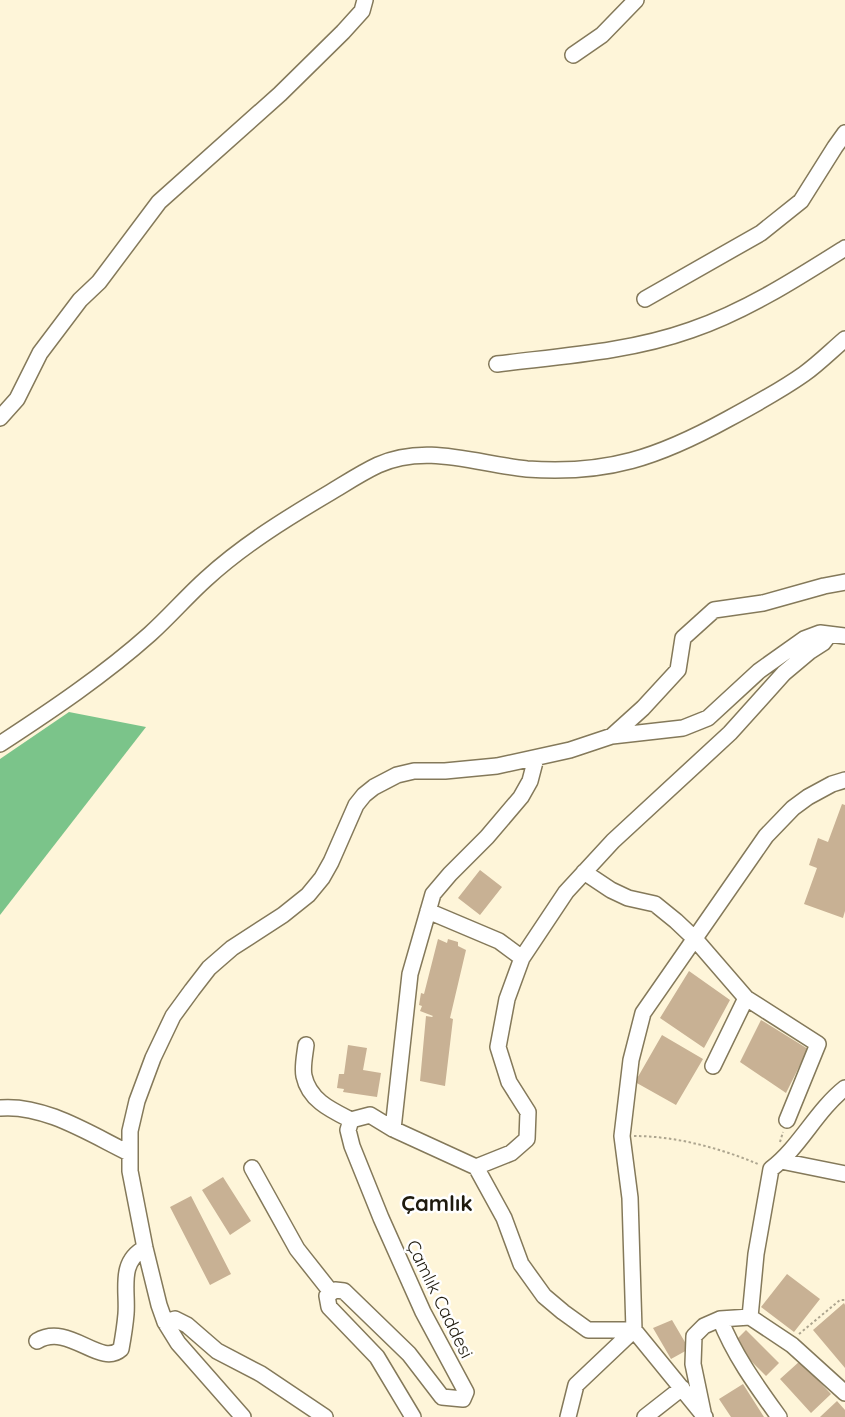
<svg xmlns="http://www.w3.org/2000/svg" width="845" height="1417" viewBox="0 0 845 1417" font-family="Quicksand,sans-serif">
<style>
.forest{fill:#7bc48a}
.building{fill:#c8b194}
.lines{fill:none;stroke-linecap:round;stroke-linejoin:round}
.minor-casing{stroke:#84795a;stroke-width:18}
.path{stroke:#ada58f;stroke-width:2;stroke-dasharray:2.5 2.5;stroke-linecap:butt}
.minor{stroke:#fff;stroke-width:15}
.labels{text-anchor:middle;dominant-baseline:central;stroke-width:5;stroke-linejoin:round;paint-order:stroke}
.street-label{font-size:18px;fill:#1e1a0d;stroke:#fff}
.district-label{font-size:22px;font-weight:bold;fill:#1e1a0d;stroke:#fff}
</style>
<rect width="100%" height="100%" fill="#fef5d9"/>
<path class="forest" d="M69,712L146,727L0,915V759Z"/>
<path class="building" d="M842,804L845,805V911L843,918L804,904L817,868L809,865L818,838L828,842Z
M480,870L502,887L480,915L458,898Z
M438,939L447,943L448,939L458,942V946L466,950L450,1018L453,1019L445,1086L420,1081L426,1016L432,1017L433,1016L420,1011L422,1006L419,1005L421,993L424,994Z
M689,971L730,1000L704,1048L660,1018Z
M761,1020L808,1049L786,1093L740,1062Z
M662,1035L703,1059L676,1105L635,1082Z
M348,1045L367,1048L363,1070L381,1073L377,1097L343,1092L344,1089L337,1088L339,1074H344Z
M223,1177L251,1221L230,1235L202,1190Z
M191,1196L231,1274L210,1285L170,1207Z
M787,1274L820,1299L794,1332L761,1307Z
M844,1303L845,1305V1368L813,1330Z
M672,1320L689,1349L671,1359L653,1328Z
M746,1330L779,1363L766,1376L733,1343Z
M800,1361L831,1394L811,1413L780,1379Z
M743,1384L764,1417H731L719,1399Z
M837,1401L845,1410V1417H820Z"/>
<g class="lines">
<defs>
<path id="minor" d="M573,55L602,35L636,0
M645,299L761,233L801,201L835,147L845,133
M497,364C562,356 629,352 691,330C746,311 796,279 845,248
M0,418L17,399L40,353L80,300L99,282L159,202L280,94L343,32L362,11L365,0
M612,736L643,708L678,670L683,638L714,610L763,603L824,586L845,582
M0,744C52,710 104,675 150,634C170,616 187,596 206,579C243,545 287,518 331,492C346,483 361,473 378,465C426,443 477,464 527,469C607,475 659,457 728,419C754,405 780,391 804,374C818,364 831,351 845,339
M584,872L611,890L628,898L655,904L676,921L695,939L746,998L818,1044L787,1120
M428,911L499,941L522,958
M306,1045C305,1054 302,1067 304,1076C309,1100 331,1110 351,1120
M713,1066L746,998
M0,1108C44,1104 90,1134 129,1153
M393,1129L410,974L433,894L450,874L487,837L521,797L530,781L536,758
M781,1161L845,1174
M476,1167L511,1153L527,1139L528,1112L509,1082L498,1047L507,999L522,958L566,892L613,841L730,733L784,673L809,652L823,643L829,635
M252,1168L297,1249L331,1292
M750,1317L756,1254L771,1169C800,1147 816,1111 845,1088
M720,1319C734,1355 756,1385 779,1417
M165,1322L175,1319L187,1325L217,1351L261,1374L325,1417
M37,1341C69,1322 100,1368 121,1349C123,1338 125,1326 126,1314C128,1290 118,1262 145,1248
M703,1412L693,1364L694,1336L704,1326L720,1319L750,1317L792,1345L845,1393
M243,1417L178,1343L165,1322L159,1305L145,1248L130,1171V1131L137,1101L153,1058L173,1016L192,990L209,968L232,948L283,915L308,895L322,878L331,862L356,805L364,795L374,787L397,775L414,771H445L497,766L570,750L612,736L683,728L708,718L759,671L804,639L820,633L845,636
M413,1417L377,1357L329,1307L327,1296L335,1290L344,1291L409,1354L442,1397L463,1399L466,1392L423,1312L381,1218L352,1146L348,1130L351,1120L370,1115L393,1129L476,1167L504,1218L521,1264L544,1296L563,1312L588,1330H634
M568,1417L576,1385L634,1330
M645,1417L682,1388
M705,1417L634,1330L630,1198L622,1136L631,1060L643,1013L766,836L793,808L808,797L832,784L845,780"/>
</defs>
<use href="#minor" class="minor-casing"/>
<path class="path" d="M634,1136C675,1136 720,1148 758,1164
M780,1142L783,1132
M799,1334L840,1300H845"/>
<use href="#minor" class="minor"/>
</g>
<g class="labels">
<g class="street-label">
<text transform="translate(440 1299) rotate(64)">Çamlık Caddesi</text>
</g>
<g class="district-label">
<text x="437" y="1203">Çamlık</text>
</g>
</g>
</svg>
